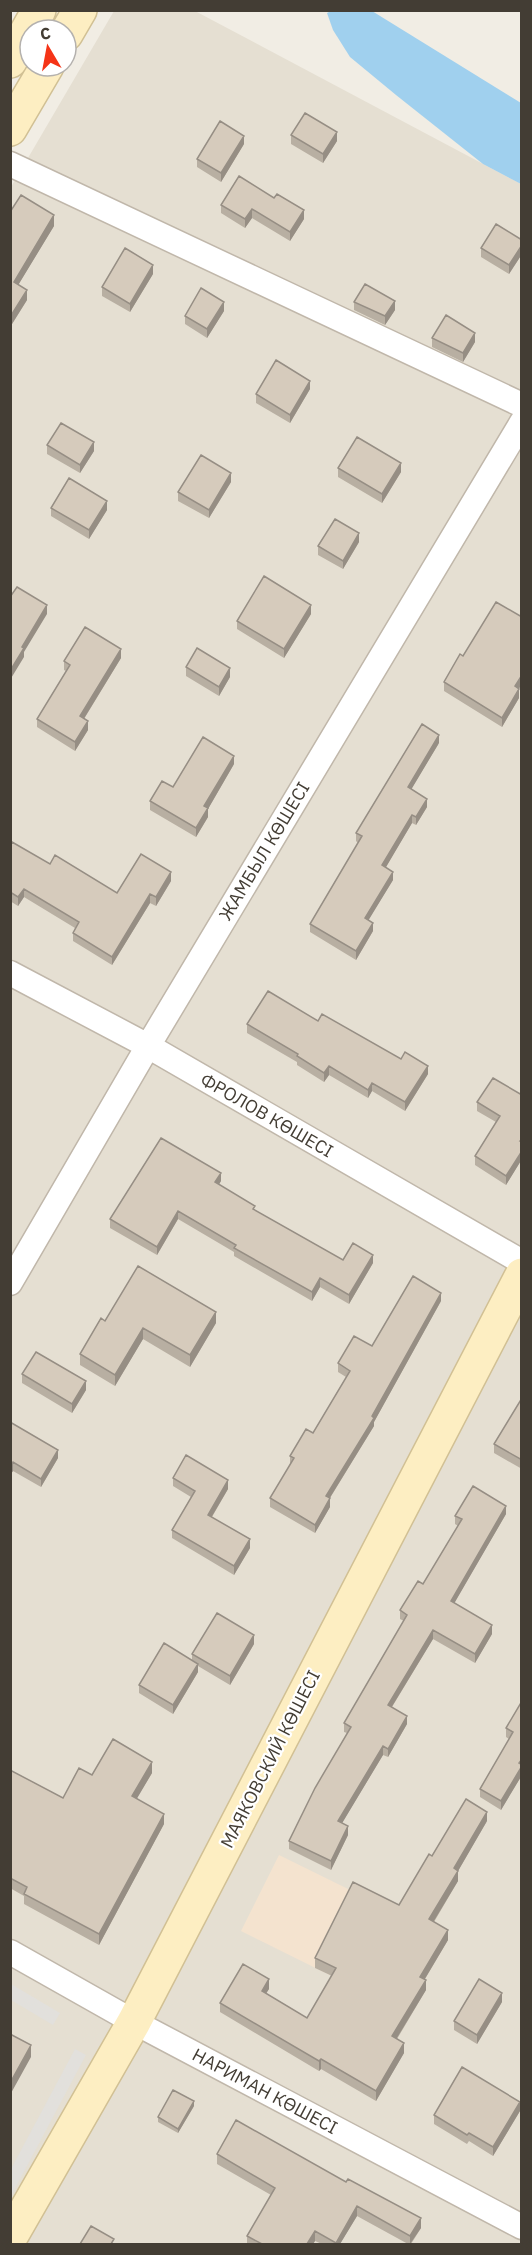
<svg xmlns="http://www.w3.org/2000/svg" width="532" height="2255" viewBox="0 0 532 2255" font-family="'IBM Plex Sans',sans-serif">
<style>
.residential{fill:#e5dfd2}
.commercial{fill:#f4e3cf}
.parking{fill:#e2e0dc}
.water{fill:#a0d0ee}
.lines{fill:none;stroke-linecap:round;stroke-linejoin:round}
.minor-casing{stroke:#c0b7aa;stroke-width:27}
.secondary-casing{stroke:#d1c094;stroke-width:36}
.minor{stroke:#fff;stroke-width:24}
.secondary{stroke:#fdeec2;stroke-width:33}
.wall{fill:#b8afa2}
.shaded-wall{fill:#968e84}
.building{fill:#d6cbbc;stroke:#968e84;stroke-width:1.5}
.labels{text-anchor:middle;dominant-baseline:central;stroke-width:4.5;stroke-linejoin:round;paint-order:stroke}
.street-label{font-size:18px;fill:#433d34;stroke:#fff}
</style>
<rect width="100%" height="100%" fill="#f1ede4"/>
<path class="residential" d="M114,11H195L521,184V2244H11V187Z"/>
<path class="commercial" d="M279,1855L405,1917L368,1994L241,1931Z"/>
<path class="parking" d="M11,1984L60,2013L53,2025L11,2000Z
M75,2049L86,2055L11,2196V2169Z"/>
<path class="water" d="M333,10L372,11L521,103V184L483,164L396,95L350,57L333,30L327,13Z"/>
<g class="lines">
<defs>
<path id="minor" d="M10,164L522,405
M10,973L148,1046L522,1262
M10,1283L148,1046L522,422
M10,1952L134,2022L522,2227"/>
<path id="secondary" d="M66,34L80,10
M10,61L39,10
M10,129L47,66
M10,2238L134,2022L522,1275"/>
</defs>
<use href="#minor" class="minor-casing"/>
<use href="#secondary" class="secondary-casing"/>
<use href="#minor" class="minor"/>
<use href="#secondary" class="secondary"/>
</g>
<path class="wall" d="M291,135L337,141L323,163L291,144Z
M244,144L221,182L197,167V159Z
M239,176L304,219L290,241L252,218L245,228L221,213V205Z
M10,212L54,226L18,285L27,300L12,324L10,323Z
M522,240V254L509,274L481,257V248Z
M153,274L130,312L102,296V287Z
M354,302L395,310L385,325L354,310Z
M224,311L207,338L185,324V316Z
M432,338L475,342L463,362L432,347Z
M310,389L290,423L256,403V394Z
M47,445L94,451L80,473L47,454Z
M338,468L401,472L382,503L338,477Z
M231,482L209,518L178,501V492Z
M51,508L107,510L89,539L51,516Z
M359,542L343,569L318,555V546Z
M311,614L284,658L237,629V621Z
M522,617V684L518,689L519,698L502,727L444,691V682L463,656Z
M121,658L84,719L88,730L75,751L37,727V719L66,671L64,670V661Z
M186,667L230,677L219,696L186,676Z
M439,743L411,789L427,807L416,825L412,823L385,868L393,880L368,920L373,931L356,960L310,932V924L358,843L356,841V833Z
M234,764L208,809V817L196,837L150,810V801L173,787Z
M10,845L50,864L117,893L171,881L156,906L150,903L112,965L73,941V933L75,928L24,897L18,906L10,901Z
M318,1021L428,1074L405,1111L372,1091L368,1098L329,1075L324,1082L297,1065V1062L247,1033V1024Z
M522,1095V1159L506,1185L475,1165V1156L496,1122L477,1111V1102Z
M221,1181L219,1184L255,1210L343,1260L373,1263L349,1304L320,1287L312,1301L234,1256V1252L178,1219L157,1255L110,1228V1219Z
M441,1301L374,1422V1426L330,1498V1507L315,1533L270,1507V1498L290,1465V1456L313,1433L346,1377L338,1372V1363L372,1346Z
M105,1321L216,1323L190,1367L143,1339L115,1386L80,1365V1354Z
M22,1374L86,1390L72,1413L22,1383Z
M522,1398V1469L494,1453V1444Z
M10,1422L58,1458L41,1487L13,1471L10,1475Z
M173,1478L228,1489L212,1517L250,1548L234,1575L172,1538V1530L191,1497L173,1486Z
M506,1514L454,1603L492,1634L475,1663L433,1639L392,1707L407,1724L388,1757L383,1755L342,1823L348,1835L331,1870L289,1849V1841L347,1733L344,1732V1723L404,1621L400,1619V1610L423,1584L458,1526L455,1524V1516Z
M254,1644L230,1685L198,1666V1672L173,1714L139,1693V1685L192,1660V1654Z
M522,1701V1775L501,1810L480,1797V1789L509,1739L506,1737V1728Z
M10,1770L63,1798L92,1775L152,1773L136,1799L164,1824L99,1945L24,1904V1896L10,1888Z
M487,1821L458,1871V1881L434,1922L448,1940L425,1979L426,1990L397,2039L404,2053L376,2101L321,2069L319,2071L220,2012V2003L269,1989L266,1993L307,2018L332,1976L315,1968V1958L399,1905L432,1856Z
M502,2002L477,2044L454,2030V2021Z
M194,2106L178,2133L158,2122V2117Z
M520,2111L493,2156L469,2141L467,2144L434,2124V2115Z
M217,2154L421,2228L411,2244H408L357,2216L340,2244H322L315,2241L313,2244H247V2236L271,2195L217,2164Z"/>
<path class="shaded-wall" d="M337,132V141L323,163V154Z
M244,136V144L221,182V173Z
M252,209V218L245,228V219Z
M304,210V219L290,241V232Z
M54,215V226L14,292V282Z
M522,245V254L509,274V265Z
M153,265V274L130,312V304Z
M27,290V300L12,324V314Z
M395,301V310L385,325V316Z
M224,302V311L207,338V329Z
M475,333V342L463,362V353Z
M310,381V389L290,423V415Z
M94,442V451L80,473V465Z
M401,463V472L382,503V494Z
M231,473V482L209,518V510Z
M107,501V510L89,539V530Z
M359,533V542L343,569V561Z
M47,605V614L24,652V657L10,680V671L22,647Z
M311,605V614L284,658V649Z
M121,649V658L80,725V716Z
M230,668V677L219,696V687Z
M522,675V684L515,695V686Z
M519,689V698L502,727V718Z
M88,721V730L75,751V742Z
M439,735V743L408,795V787Z
M234,756V764L208,809V817L196,837V828L204,806Z
M427,799V807L416,825V817Z
M412,815V823L382,874V865Z
M171,872V881L156,906V897Z
M393,872V880L365,926V918Z
M24,889V897L18,906V897Z
M150,894V903L112,965V957Z
M373,923V931L356,960V951Z
M329,1066V1075L324,1082V1073Z
M428,1066V1074L405,1111V1102Z
M372,1083V1091L368,1098V1090Z
M522,1151V1159L506,1185V1176Z
M221,1173V1181L215,1191V1182Z
M178,1211V1219L157,1255V1247Z
M373,1255V1263L349,1304V1295Z
M320,1278V1287L312,1301V1292Z
M441,1293V1301L374,1422V1426L326,1504V1496Z
M216,1312V1323L190,1367V1355Z
M143,1328V1339L115,1386V1375Z
M86,1381V1390L72,1413V1404Z
M58,1450V1458L41,1487V1479Z
M13,1462V1471L10,1475V1467Z
M228,1480V1489L208,1523V1515Z
M330,1498V1507L315,1533V1525Z
M506,1506V1514L451,1609V1601Z
M250,1539V1548L234,1575V1566Z
M492,1625V1634L475,1663V1654Z
M433,1630V1639L388,1713V1705Z
M254,1635V1644L230,1685V1676Z
M198,1664V1672L173,1714V1705Z
M407,1716V1724L388,1757V1749Z
M383,1746V1755L338,1830V1821Z
M522,1759V1775L501,1810V1801Z
M152,1762V1773L132,1807V1796Z
M487,1812V1821L454,1878V1868Z
M164,1814V1824L99,1945V1934Z
M348,1826V1835L331,1870V1861Z
M458,1871V1881L429,1929V1919Z
M448,1930V1940L420,1987V1977Z
M269,1979V1989L262,2000V1991Z
M426,1980V1990L392,2046V2036Z
M502,1993V2002L477,2044V2035Z
M404,2043V2053L376,2101V2091Z
M31,2045V2057L10,2095V2083Z
M321,2059V2069L319,2071V2061Z
M194,2101V2106L178,2133V2129Z
M520,2102V2111L493,2156V2147Z
M357,2206V2216L340,2244H336Z
M421,2218V2228L410,2244V2236Z
M315,2231V2241L313,2244H307Z"/>
<path class="building" d="M305,113L337,132L323,154L291,135Z
M220,121L244,136L221,173L197,159Z
M239,176L274,198L277,194L304,210L290,232L252,209L245,219L221,205Z
M21,195L54,215L14,282L27,290L12,314L10,313V212Z
M496,224L522,240V245L509,265L481,248Z
M125,248L153,265L130,304L102,287Z
M365,284L395,301L385,316L354,302Z
M201,288L224,302L207,329L185,316Z
M446,315L475,333L463,353L432,338Z
M276,360L310,381L290,415L256,394Z
M61,423L94,442L80,465L47,445Z
M357,437L401,463L382,494L338,468Z
M201,455L231,473L209,510L178,492Z
M69,478L107,501L89,530L51,508Z
M335,519L359,533L343,561L318,546Z
M264,576L311,605L284,649L237,621Z
M17,587L47,605L22,647L24,648L10,671V597Z
M496,602L522,617V675L515,686L519,689L502,718L444,682L460,654L463,656Z
M85,627L121,649L80,716L88,721L75,742L37,719L70,665L64,661Z
M197,648L230,668L219,687L186,667Z
M422,724L439,735L408,787L427,799L416,817L412,815L382,865L393,872L365,918L373,923L356,951L310,924L362,836L356,833Z
M203,737L234,756L204,806L208,808L196,828L150,801L162,781L173,787Z
M12,842L50,864L55,855L117,893L141,854L171,872L156,897L150,894L112,957L73,933L79,922L24,889L18,897L10,892V845Z
M268,991L318,1021L322,1014L401,1059L405,1052L428,1066L405,1102L372,1083L368,1090L329,1066L324,1073L297,1056L298,1054L247,1024Z
M493,1078L522,1095V1139L520,1141L522,1142V1151L506,1176L475,1156L500,1116L477,1102Z
M161,1138L221,1173L215,1182L255,1206L253,1209L343,1260L353,1243L373,1255L349,1295L320,1278L312,1292L234,1248L236,1245L178,1211L157,1247L110,1219Z
M138,1266L216,1312L190,1355L143,1328L115,1375L80,1354L101,1318L105,1321Z
M413,1276L441,1293L372,1416L374,1418L326,1496L330,1498L315,1525L270,1498L294,1458L290,1456L306,1429L313,1433L350,1371L338,1363L354,1336L372,1346Z
M36,1352L86,1381L72,1404L22,1374Z
M522,1398V1460L494,1444Z
M10,1422L58,1450L41,1479L13,1462L10,1467Z
M186,1455L228,1480L208,1515L250,1539L234,1566L172,1530L195,1491L173,1478Z
M473,1486L506,1506L451,1601L492,1625L475,1654L433,1630L388,1705L407,1716L388,1749L383,1746L338,1821L348,1826L331,1861L289,1841L315,1788L351,1727L344,1723L407,1615L400,1610L418,1581L423,1584L462,1519L455,1516Z
M217,1613L254,1635L230,1676L192,1654Z
M164,1643L198,1664L173,1705L139,1685Z
M522,1701V1759L519,1763L522,1765V1766L501,1801L480,1789L513,1732L506,1728Z
M113,1739L152,1762L132,1796L164,1814L99,1934L24,1894L27,1887L10,1878V1770L63,1798L79,1768L92,1775Z
M466,1799L487,1812L454,1868L458,1871L429,1919L448,1930L420,1977L426,1980L392,2036L404,2043L376,2091L321,2059L319,2061L220,2003L243,1964L269,1979L262,1991L307,2018L336,1968L315,1958L353,1882L399,1905L429,1854L432,1856Z
M479,1979L502,1993L477,2035L454,2021Z
M10,2034L31,2045L10,2083Z
M462,2067L520,2102L493,2147L469,2133L467,2135L434,2115Z
M173,2090L194,2101L178,2129L158,2117Z
M236,2120L346,2182L348,2179L421,2218L410,2236L357,2206L336,2243L315,2231L307,2244H262L247,2236L275,2188L217,2154Z
M91,2226L114,2239L111,2244H80Z"/>
<g class="labels">
<g class="street-label">
<text transform="translate(264 851) rotate(-59)">ЖАМБЫЛ КӨШЕСІ</text>
<text transform="translate(267 1115) rotate(30)">ФРОЛОВ КӨШЕСІ</text>
<text transform="translate(270 1759) rotate(-63)">МАЯКОВСКИЙ КӨШЕСІ</text>
<text transform="translate(265 2091) rotate(28)">НАРИМАН КӨШЕСІ</text>
</g>
</g>
<rect width="532" height="2255" fill="none" stroke="#433d34" stroke-width="24"/>
<g transform="translate(48 48) rotate(350)"><circle r="28" fill="#ffffff" stroke="#b4b1ae" stroke-width="1.5"/>
<path d="M0-4.5L10 22L0 15L-10 22Z" fill="#f53417"/>
<text y="-9" font-size="16" font-weight="bold" text-anchor="middle" fill="#433d34">С</text>
</g>
</svg>
